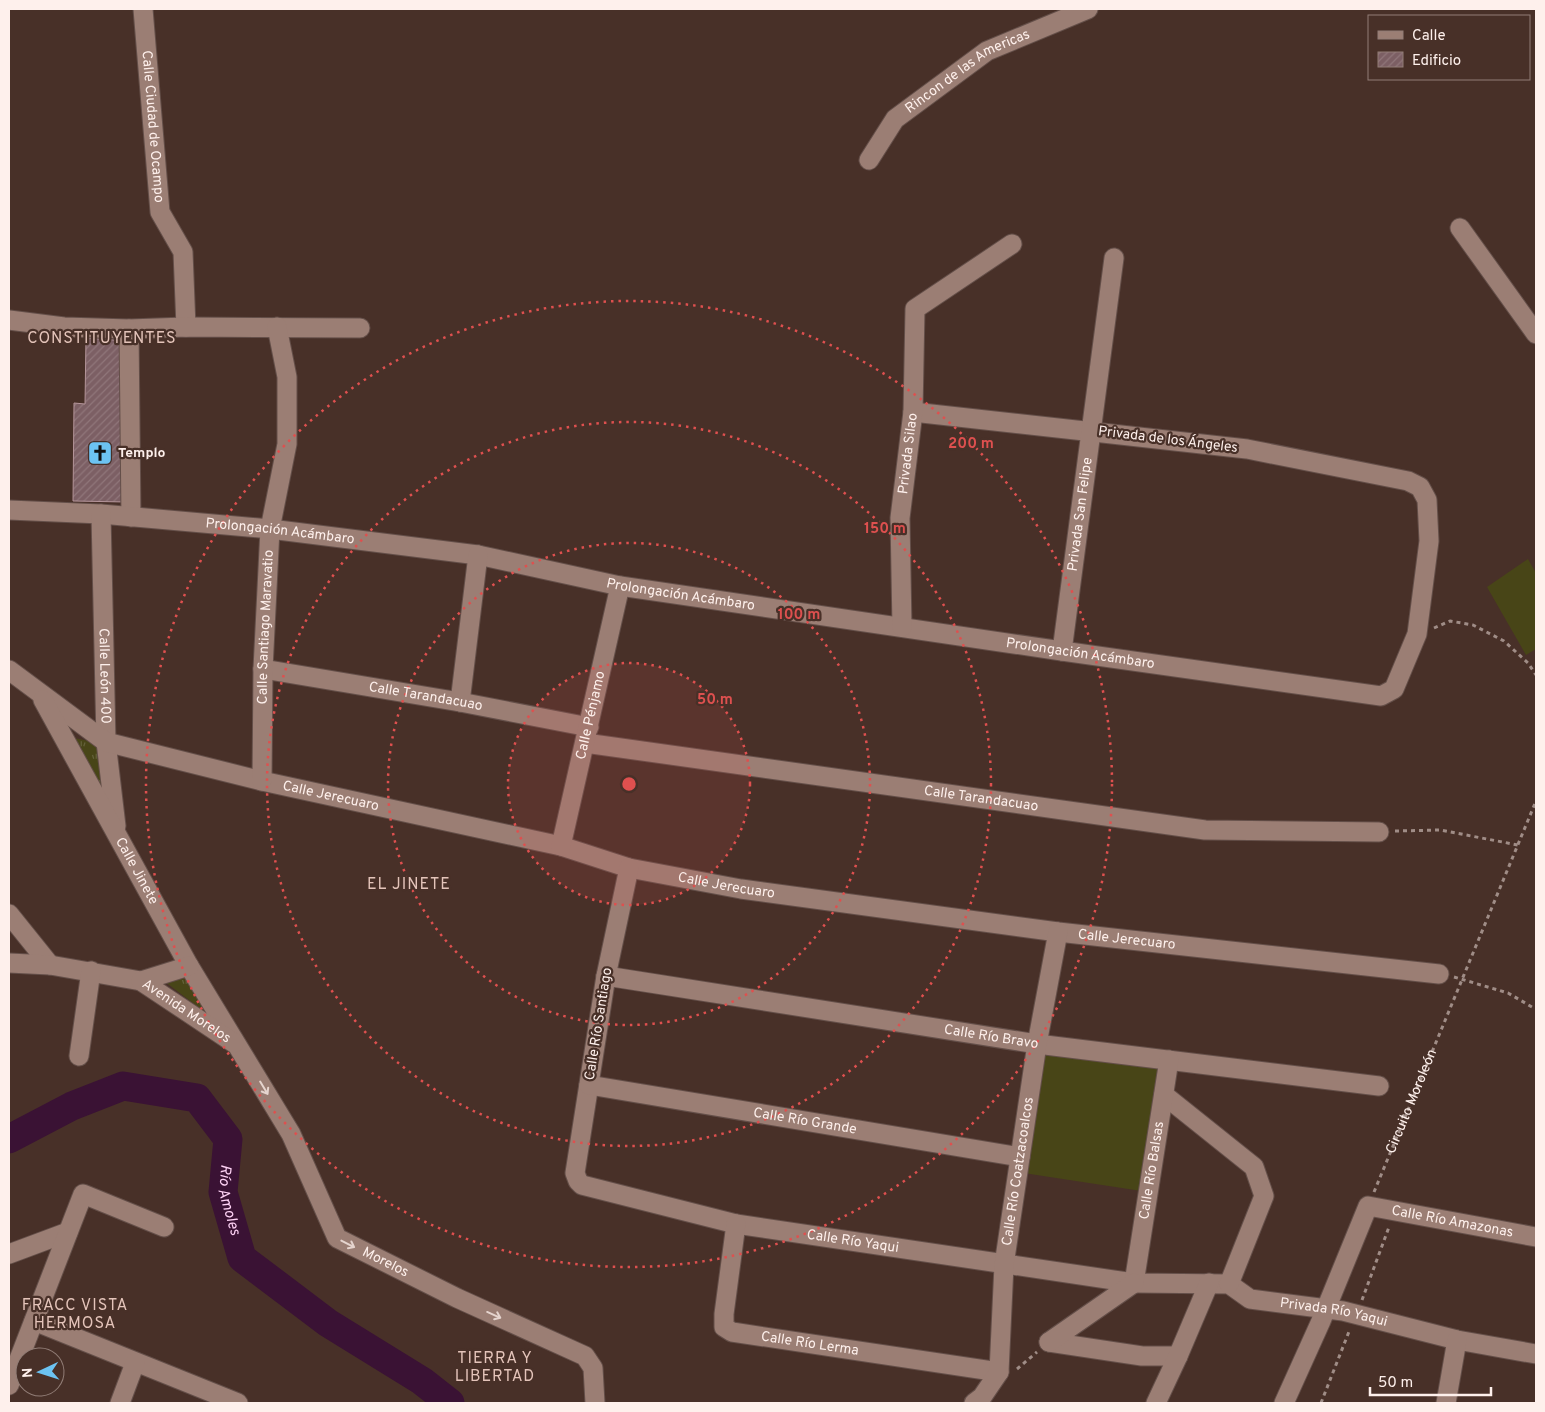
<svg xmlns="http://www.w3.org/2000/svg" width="1545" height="1412" viewBox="0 0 1545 1412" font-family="Overpass,sans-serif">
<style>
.park{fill:url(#park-tufts)}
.pitch{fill:#484517}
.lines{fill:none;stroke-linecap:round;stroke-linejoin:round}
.river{stroke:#3a1234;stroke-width:29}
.building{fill:url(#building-hatch);stroke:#b5959a}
.minor-casing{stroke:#644f49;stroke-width:21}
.path{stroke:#a08d87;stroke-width:3;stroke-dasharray:4 4;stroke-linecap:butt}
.minor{stroke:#9b7e74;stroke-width:19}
.oneway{stroke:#e5d4ce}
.ring{fill:none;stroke:#de504f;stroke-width:2.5;stroke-dasharray:2.5 5}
.labels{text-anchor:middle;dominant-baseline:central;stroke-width:4.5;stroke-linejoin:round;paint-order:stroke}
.street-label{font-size:14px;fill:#fef0ec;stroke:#483028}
.poi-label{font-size:14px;font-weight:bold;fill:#fef0ec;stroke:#483028;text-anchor:start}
.water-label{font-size:15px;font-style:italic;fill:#fed2f5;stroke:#483028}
.quarter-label{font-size:16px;letter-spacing:1px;fill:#e4c4ba;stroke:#483028}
.centre{fill:#de504f;stroke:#483028;stroke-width:2.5}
.ring-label{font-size:15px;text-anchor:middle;font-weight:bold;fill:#de504f;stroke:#483028;stroke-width:4.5;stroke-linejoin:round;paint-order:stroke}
</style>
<defs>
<pattern id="park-tufts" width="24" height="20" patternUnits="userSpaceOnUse" patternTransform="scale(1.25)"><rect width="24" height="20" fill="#484517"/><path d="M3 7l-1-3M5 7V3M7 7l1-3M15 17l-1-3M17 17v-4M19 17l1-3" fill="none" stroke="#636039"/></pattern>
<pattern id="building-hatch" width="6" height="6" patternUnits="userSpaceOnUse" patternTransform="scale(1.25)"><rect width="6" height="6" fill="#7c5f64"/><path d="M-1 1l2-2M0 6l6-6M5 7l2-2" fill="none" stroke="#90767a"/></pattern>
</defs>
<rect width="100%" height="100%" fill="#483028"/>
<path class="park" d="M74,738L104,744L107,805Z
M186,973L210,1016L164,981Z"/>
<path class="pitch" d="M1528,559L1536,573V649L1526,655L1487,587Z
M1037,1044L1169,1060L1148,1192L1017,1172Z"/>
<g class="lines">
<path class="river" id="s1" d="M9,1139L72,1106L123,1086L197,1098L228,1139L223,1192L242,1258L328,1323L422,1381L450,1403"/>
</g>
<path class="building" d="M86,338L127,341L126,502L73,501L74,403L85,404Z"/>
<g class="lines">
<defs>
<g id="minor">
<path id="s3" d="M143,9L160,212L183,252L186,327"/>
<path id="s4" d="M869,160L895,119L987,51L1088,9"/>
<path d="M1460,228L1536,334"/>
<path d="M9,320L64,327L129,329L186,327L360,328"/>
<path d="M129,329L131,517"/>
<path id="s5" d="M9,510L101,514L270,529L478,555L620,586L1062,651L1381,696L1394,689L1417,634L1429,541L1427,500L1420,487L1408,481L1247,449L913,412"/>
<path id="s6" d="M101,514L106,742L116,826"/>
<path id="s7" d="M902,627L900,518L913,412L915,309L1012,244"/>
<path id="s8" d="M1062,651L1114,258"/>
<path id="s9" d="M263,669L460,702L589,727"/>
<path id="s10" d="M9,670L106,742L262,781L561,846L629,868L741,889L1058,932L1439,974"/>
<path id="s11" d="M43,700L189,966L291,1134L337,1238L457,1298L585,1356L593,1368L595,1403"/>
<path d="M460,702L478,555"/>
<path id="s12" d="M585,743L1205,830L1379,832"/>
<path id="s13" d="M262,781L263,669L270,529L287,444V377L277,327"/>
<path id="s14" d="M561,846L620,586"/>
<path id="s15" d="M629,868L606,976L575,1173L578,1181L582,1185L736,1224L1134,1283L1229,1284L1250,1299L1343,1311L1457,1340L1536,1354"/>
<path d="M9,914L50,965"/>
<path id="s16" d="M9,963L50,965L141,981L234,1043"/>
<path id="s17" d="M606,976L1037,1044L1379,1086"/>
<path d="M141,981L189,966"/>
<path d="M79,1056L91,971"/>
<path id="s18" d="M589,1085L1020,1157"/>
<path d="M1164,1095L1254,1167L1264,1196L1229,1284"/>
<path id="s19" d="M736,1224L724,1314V1327L732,1332L999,1372"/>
<path d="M9,1254L68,1232"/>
<path id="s20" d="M1134,1283L1169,1060"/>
<path d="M34,1321L238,1403"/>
<path d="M1049,1342L1142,1356H1178"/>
<path d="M1049,1342L1134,1283"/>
<path d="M9,1385L83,1194L164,1227"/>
<path d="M120,1403L135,1363"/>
<path id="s21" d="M974,1403L982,1397L999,1372L1004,1265L1037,1044L1058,932"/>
<path d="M1156,1403L1178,1356L1209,1283"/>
<path id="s22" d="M1284,1403L1321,1321L1368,1206L1536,1237"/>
<path d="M1446,1403L1457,1340"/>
</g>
</defs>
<use href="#minor" class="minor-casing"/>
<g class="path">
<path d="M1434,628L1450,621L1473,625L1504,641L1528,663L1536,675"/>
<path d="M1395,831L1440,830L1518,845"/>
<path d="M1454,977L1508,993L1532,1007H1536"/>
<path id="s2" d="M1374,1192L1536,801"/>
<path d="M1362,1300L1389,1227"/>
<path d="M1017,1369L1037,1352"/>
<path d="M1321,1403L1350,1329"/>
</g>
<use href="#minor" class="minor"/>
</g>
<defs><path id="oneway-shaft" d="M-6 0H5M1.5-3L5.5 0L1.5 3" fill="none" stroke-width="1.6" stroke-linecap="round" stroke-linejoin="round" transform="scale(1.25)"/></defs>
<g class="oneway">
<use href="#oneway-shaft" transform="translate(264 1088) rotate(59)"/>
<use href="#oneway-shaft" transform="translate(348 1244) rotate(27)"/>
<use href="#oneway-shaft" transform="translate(494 1315) rotate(24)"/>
</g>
<circle cx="629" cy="784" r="121" fill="#de504f" fill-opacity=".12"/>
<g class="ring">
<circle cx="629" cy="784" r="121"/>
<circle cx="629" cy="784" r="241"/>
<circle cx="629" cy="784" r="362"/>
<circle cx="629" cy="784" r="483"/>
</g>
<defs>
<symbol id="church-square" viewBox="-11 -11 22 22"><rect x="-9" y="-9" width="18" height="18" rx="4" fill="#6cc3f2" stroke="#483028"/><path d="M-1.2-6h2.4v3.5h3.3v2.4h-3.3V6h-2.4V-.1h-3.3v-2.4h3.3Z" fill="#111"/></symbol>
</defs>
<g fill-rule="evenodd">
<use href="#church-square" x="86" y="439" width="28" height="28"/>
</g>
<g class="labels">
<g class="street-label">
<text stroke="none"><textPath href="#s4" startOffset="136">Rincon de las Americas</textPath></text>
<text stroke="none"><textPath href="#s3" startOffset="118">Calle Ciudad de Ocampo</textPath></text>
<text transform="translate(1168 440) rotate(7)">Privada de los Ángeles</text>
<text stroke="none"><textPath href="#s7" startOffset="174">Privada Silao</textPath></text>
<text stroke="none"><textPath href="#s8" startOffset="138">Privada San Felipe</textPath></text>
<text stroke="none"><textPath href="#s5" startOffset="272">Prolongación Acámbaro</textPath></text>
<text stroke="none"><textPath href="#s5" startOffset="678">Prolongación Acámbaro</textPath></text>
<text stroke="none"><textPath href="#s13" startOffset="154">Calle Santiago Maravatio</textPath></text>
<text stroke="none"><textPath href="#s5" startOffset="1082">Prolongación Acámbaro</textPath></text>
<text stroke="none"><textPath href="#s6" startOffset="162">Calle León 400</textPath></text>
<text stroke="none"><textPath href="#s9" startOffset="165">Calle Tarandacuao</textPath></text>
<text stroke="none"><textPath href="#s14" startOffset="134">Calle Pénjamo</textPath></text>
<text stroke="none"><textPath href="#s10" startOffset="352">Calle Jerecuaro</textPath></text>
<text stroke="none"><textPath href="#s12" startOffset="400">Calle Tarandacuao</textPath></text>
<text stroke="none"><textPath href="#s11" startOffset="195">Calle Jinete</textPath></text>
<text stroke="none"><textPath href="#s10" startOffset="758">Calle Jerecuaro</textPath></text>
<text stroke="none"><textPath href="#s10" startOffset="1162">Calle Jerecuaro</textPath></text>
<text stroke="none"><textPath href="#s16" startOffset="188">Avenida Morelos</textPath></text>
<text transform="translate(599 1024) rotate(-81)">Calle Río Santiago</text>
<text stroke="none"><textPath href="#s17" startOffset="390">Calle Río Bravo</textPath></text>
<text stroke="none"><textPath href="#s2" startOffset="98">Circuito Moroleón</textPath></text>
<text stroke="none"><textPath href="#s18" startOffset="219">Calle Río Grande</textPath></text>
<text stroke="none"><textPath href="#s21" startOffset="242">Calle Río Coatzacoalcos</textPath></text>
<text stroke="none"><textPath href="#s20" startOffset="114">Calle Río Balsas</textPath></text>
<text stroke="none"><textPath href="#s22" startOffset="300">Calle Río Amazonas</textPath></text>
<text stroke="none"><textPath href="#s15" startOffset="601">Calle Río Yaqui</textPath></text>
<text stroke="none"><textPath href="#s11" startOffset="668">Morelos</textPath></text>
<text stroke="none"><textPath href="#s15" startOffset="1091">Privada Río Yaqui</textPath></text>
<text stroke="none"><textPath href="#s19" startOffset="192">Calle Río Lerma</textPath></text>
</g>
<g class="poi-label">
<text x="118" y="453">Templo</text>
</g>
<g class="water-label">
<text stroke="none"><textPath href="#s1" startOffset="314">Río Amoles</textPath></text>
</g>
<g class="quarter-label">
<text x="102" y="339">CONSTITUYENTES</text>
<text x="409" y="885">EL JINETE</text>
<text x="75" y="1306">FRACC VISTA<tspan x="75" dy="18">HERMOSA</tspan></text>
<text x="495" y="1359">TIERRA Y<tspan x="495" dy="18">LIBERTAD</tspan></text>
</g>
</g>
<circle cx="629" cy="784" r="8" class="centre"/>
<g class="ring-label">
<text x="971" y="448">200 m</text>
<text x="885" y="533">150 m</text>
<text x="799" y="619">100 m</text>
<text x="715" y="704">50 m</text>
</g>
<rect width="1545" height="1412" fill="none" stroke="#fef0ec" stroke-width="20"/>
<rect x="1368" y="15" width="162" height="65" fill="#483028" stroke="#917d76"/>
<rect x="1378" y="31" width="25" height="8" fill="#9b7e74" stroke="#917d76"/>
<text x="1412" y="40" font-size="15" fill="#fef0ec">Calle</text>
<rect x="1378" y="52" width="25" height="15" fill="url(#building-hatch)" stroke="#917d76"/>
<text x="1412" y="65" font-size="15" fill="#fef0ec">Edificio</text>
<g transform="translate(40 1372) rotate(266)"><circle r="24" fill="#483028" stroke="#917d76"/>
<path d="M0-4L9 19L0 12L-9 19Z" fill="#6cc3f2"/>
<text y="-8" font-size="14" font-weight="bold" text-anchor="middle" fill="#fef0ec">N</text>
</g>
<path d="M1370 1387v8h121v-8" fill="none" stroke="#fef0ec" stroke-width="2.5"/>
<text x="1378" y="1387" font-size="15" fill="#fef0ec" stroke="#483028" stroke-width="4" paint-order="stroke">50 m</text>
</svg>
